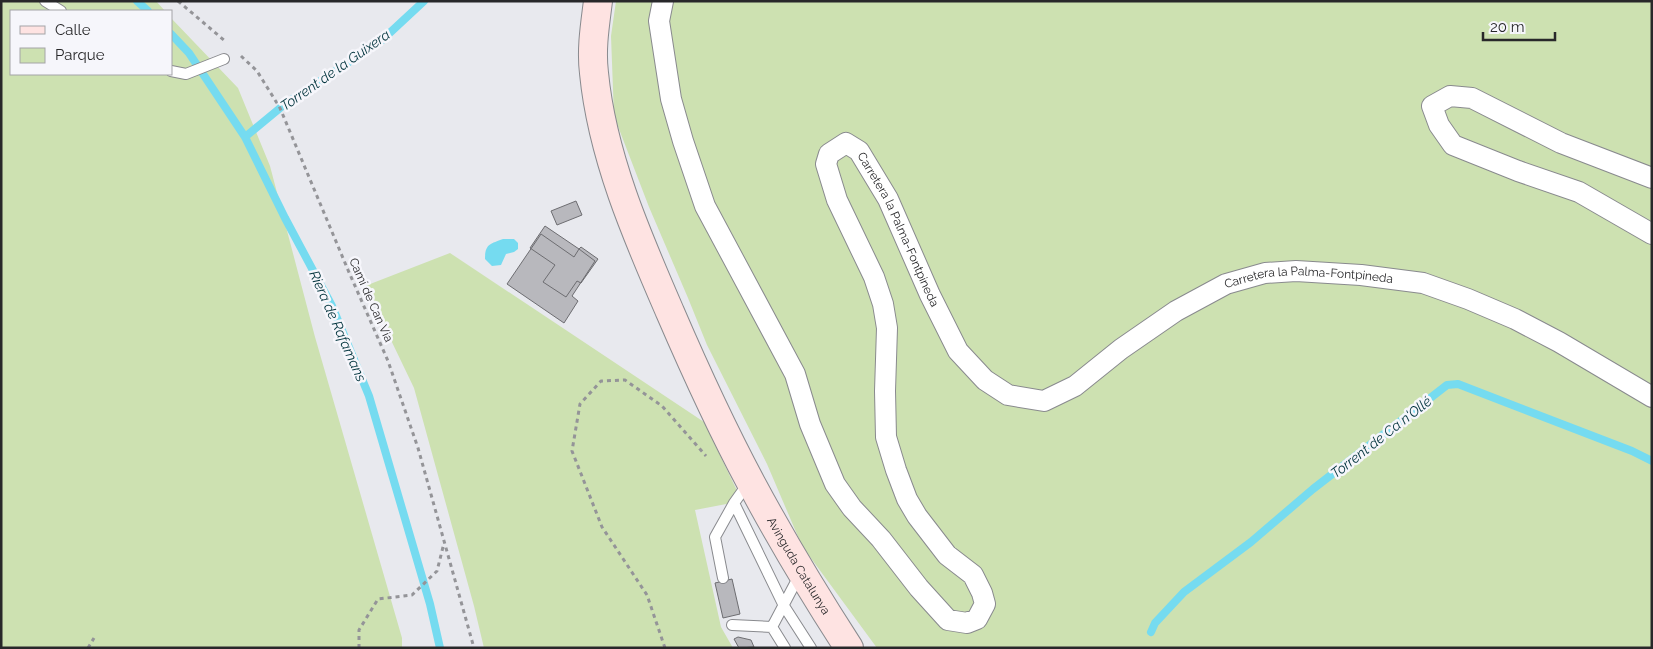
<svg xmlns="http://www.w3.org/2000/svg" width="1653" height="649" viewBox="0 0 1653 649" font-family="Raleway,sans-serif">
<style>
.green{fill:#cde1b1}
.water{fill:#75dbf0}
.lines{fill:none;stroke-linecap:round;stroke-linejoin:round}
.stream{stroke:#75dbf0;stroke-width:8}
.building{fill:#b8b8bd;stroke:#6d6d71}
.service-casing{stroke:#898a8e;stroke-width:12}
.minor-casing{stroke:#898a8e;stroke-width:22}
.secondary-casing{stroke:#898a8e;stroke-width:30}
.path{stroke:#949498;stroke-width:3;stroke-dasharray:4 4;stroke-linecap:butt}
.service{stroke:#fff;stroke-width:10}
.minor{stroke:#fff;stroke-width:20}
.secondary{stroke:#fee3e2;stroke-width:28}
.labels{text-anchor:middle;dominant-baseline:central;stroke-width:5;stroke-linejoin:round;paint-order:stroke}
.street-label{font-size:12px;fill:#28282a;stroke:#f6f6fb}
.water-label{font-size:14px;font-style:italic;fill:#00333c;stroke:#f6f6fb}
</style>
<rect width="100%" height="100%" fill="#e8e9ee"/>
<path class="green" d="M1,1H156L165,11H11V74H171V18L238,88L270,166L315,337L402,638V648H1Z
M616,1H1652V648H877L802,546L767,464L707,345L688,298L649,207L614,116L611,36Z
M450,253L704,422L742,501L695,510L721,627L733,648H484L474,606L414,388L365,286Z"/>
<path class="water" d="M503,239H514L518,243V249L514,252L506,254L501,265L492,266L485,259C485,244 490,244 503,239Z"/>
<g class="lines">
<path class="stream" d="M137,1L148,11
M171,34L189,53L245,137L285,218L332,306L369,396L430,604L440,648
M245,137L285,104L381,41L424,1
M1151,632L1155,623L1184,592L1251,542L1313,489L1447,385L1458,384L1632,451L1652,461"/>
</g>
<path class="building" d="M576,201L582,215L557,225L551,211Z
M545,226L579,249L581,247L598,259L581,283L577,281L566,297L543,282L555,265L530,248Z
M541,234L574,257L579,249L595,261L572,296L578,301L564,323L507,284Z
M732,579L740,614L723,618L715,583Z
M738,637L751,640L754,647L739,648L734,639Z"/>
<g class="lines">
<defs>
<path id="service" d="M45,1L61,11
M171,71L186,74L224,59
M734,503L784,606L811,648
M723,578L715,537L734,503L749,482
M732,625L772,627L785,648
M772,627L800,574"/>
<g id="minor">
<path id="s1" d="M663,1L659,21L671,99L683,141L705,206L795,374L810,424L835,484L852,508L881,539L919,588L948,620L967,623L977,619L985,604L982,593L973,575L947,555L917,516L907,499L896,470L886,437L885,391L887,328L883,304L874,277L837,200L826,164L829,154L846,143L859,151L888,199L930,295L958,351L985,380L1008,395L1044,401L1075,386L1121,349L1176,311L1226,284L1265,273L1296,271L1361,275L1423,283L1468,299L1515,319L1559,342L1652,397"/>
<path d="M1652,178L1561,143L1472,98L1450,96L1432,106L1439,125L1453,145L1518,171L1579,192L1652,234"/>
</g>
<g id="secondary">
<path id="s2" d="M598,1C595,25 591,49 594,73C602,156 637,236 670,312C695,370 721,427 751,483C781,539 814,594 849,648"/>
</g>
</defs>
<use href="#service" class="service-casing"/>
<use href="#minor" class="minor-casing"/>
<use href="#secondary" class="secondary-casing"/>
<path class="path" d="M178,1L225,41
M241,56L257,71L280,108L348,270L388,361L418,448L474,648
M88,648L94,638
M359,648V630L378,599L412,595L437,571L444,543
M665,648L647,595L602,527L572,451L580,404L601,381L625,380L662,406L706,456"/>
<use href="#service" class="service"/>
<use href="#minor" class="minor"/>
<use href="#secondary" class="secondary"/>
</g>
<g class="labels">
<g class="street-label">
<text stroke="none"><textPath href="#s1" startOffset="1361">Carretera la Palma-Fontpineda</textPath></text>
<text stroke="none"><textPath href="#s1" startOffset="1901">Carretera la Palma-Fontpineda</textPath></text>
<text transform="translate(371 300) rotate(66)">Camí de Can Via</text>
<text stroke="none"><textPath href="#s2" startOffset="609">Avinguda Catalunya</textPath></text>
</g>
<g class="water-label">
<text transform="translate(335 70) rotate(-35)">Torrent de la Guixera</text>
<text transform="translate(338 326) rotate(66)">Riera de Rafamans</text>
<text transform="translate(1381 437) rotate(-38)">Torrent de Ca n'Ollé</text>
</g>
</g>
<rect width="1653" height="649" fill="none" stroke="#28282a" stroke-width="5"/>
<rect x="10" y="10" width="162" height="65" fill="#f6f6fb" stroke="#a4a4a7"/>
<rect x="20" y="26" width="25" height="8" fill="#fee3e2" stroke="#a4a4a7"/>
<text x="55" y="35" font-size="15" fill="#28282a">Calle</text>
<rect x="20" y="48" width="25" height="15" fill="#cde1b1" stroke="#a4a4a7"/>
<text x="55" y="60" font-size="15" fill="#28282a">Parque</text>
<path d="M1483 32v8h72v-8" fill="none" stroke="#28282a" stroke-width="2.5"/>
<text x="1490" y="32" font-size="15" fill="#28282a" stroke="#f6f6fb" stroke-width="4" paint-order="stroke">20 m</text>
</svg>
